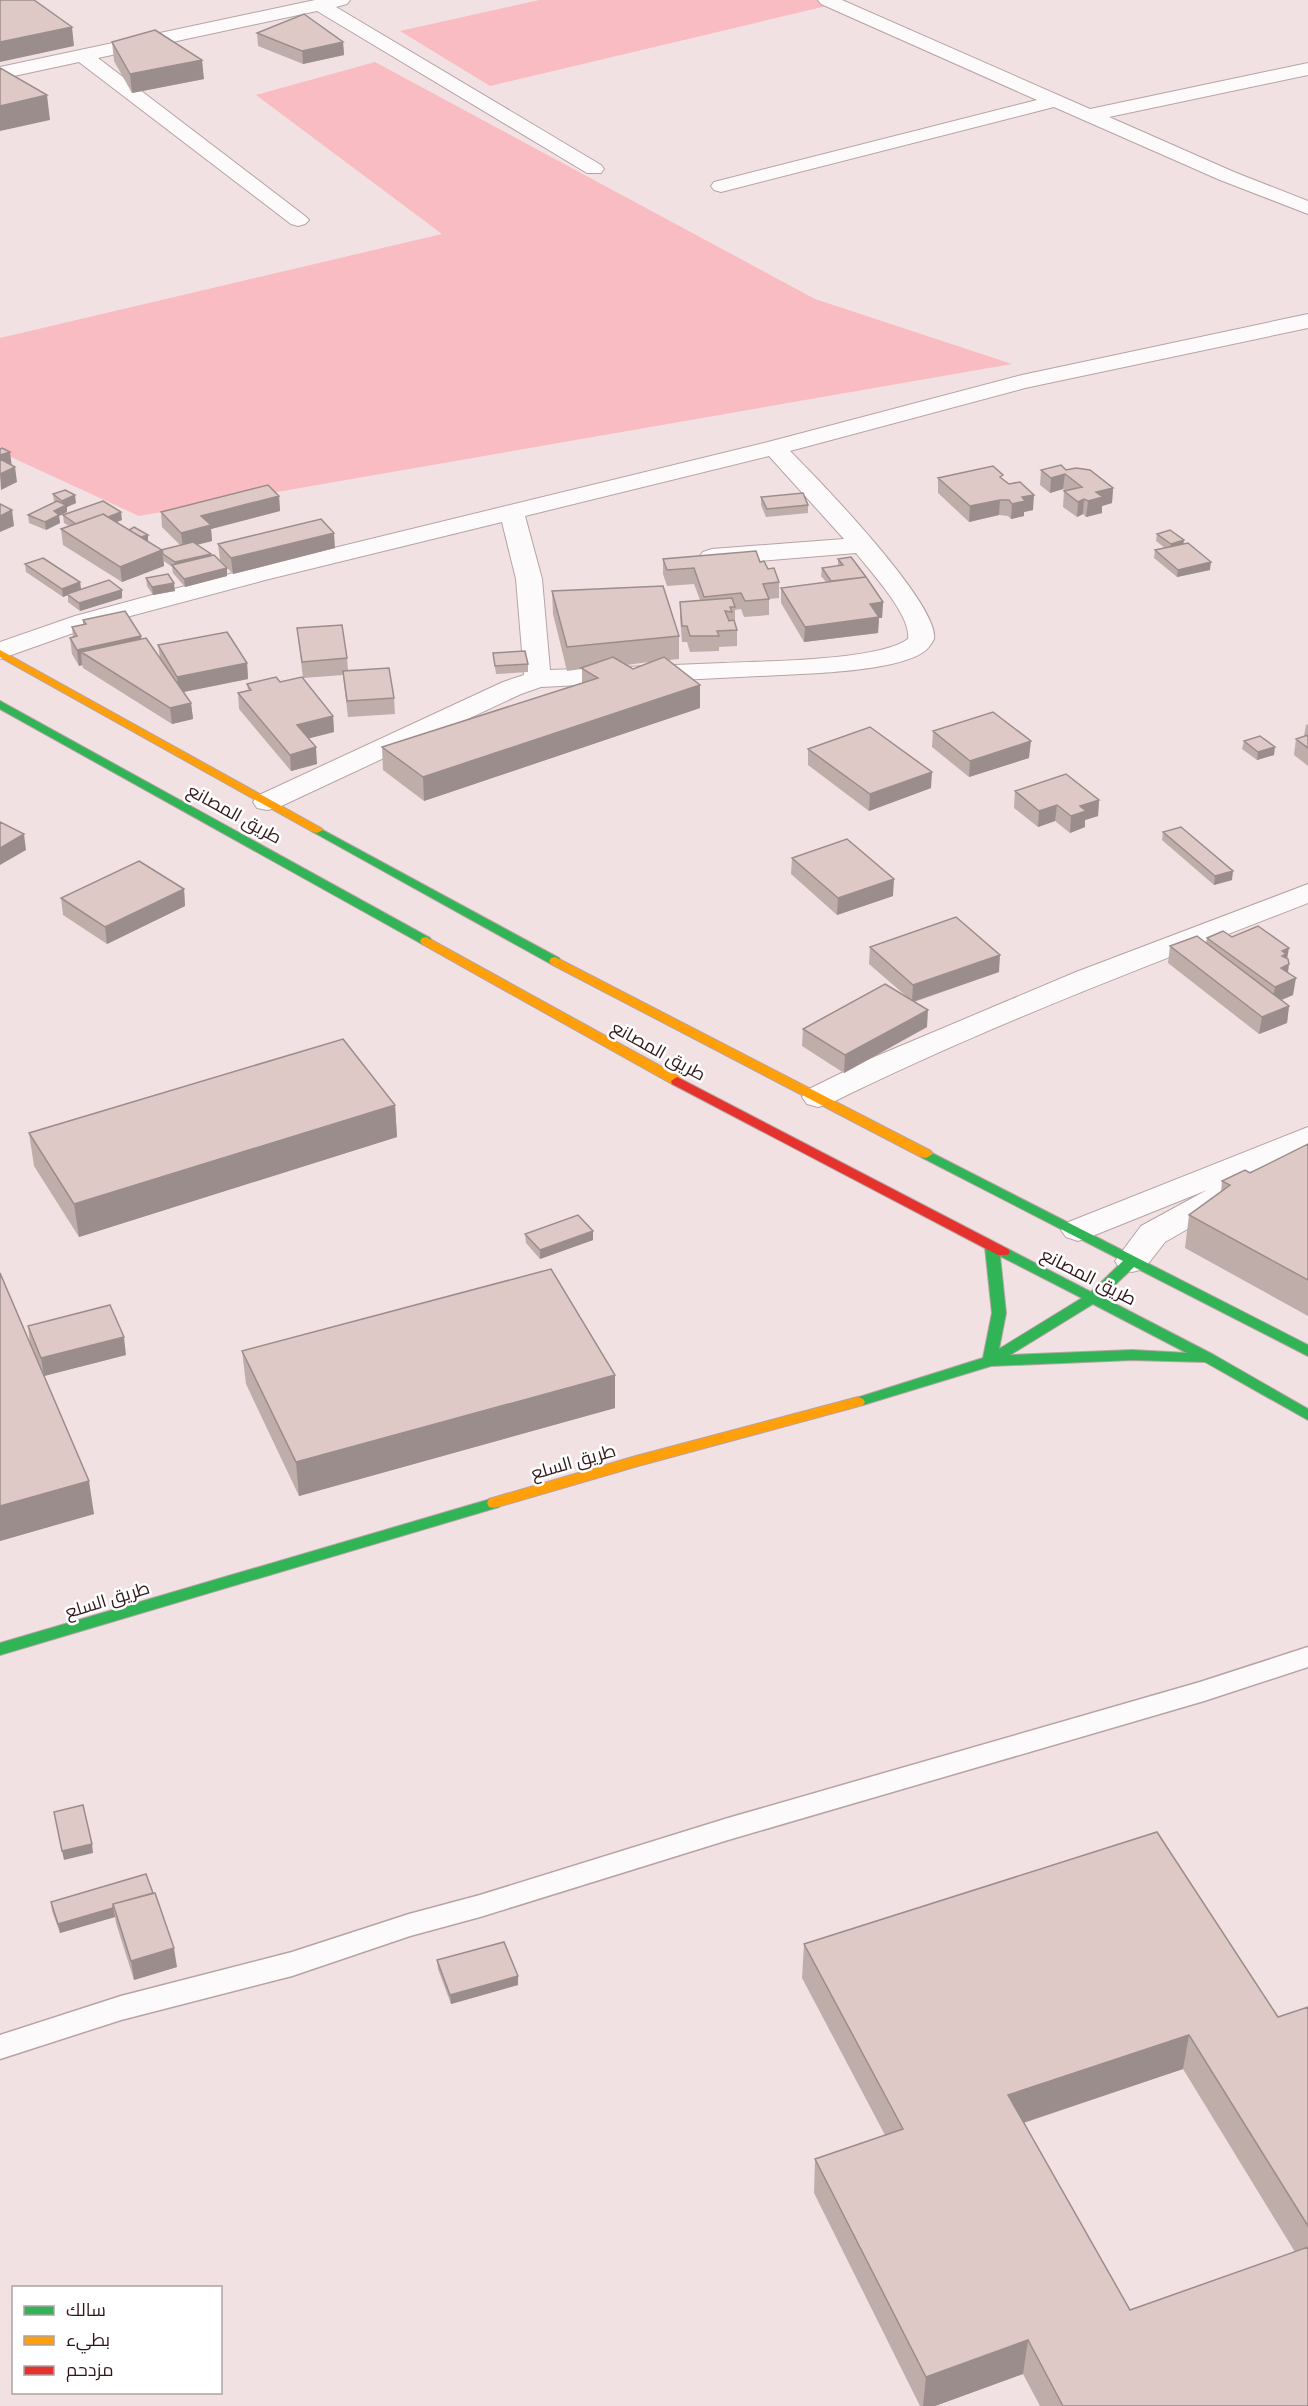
<svg xmlns="http://www.w3.org/2000/svg" width="1308" height="2406" viewBox="0 0 1308 2406" font-family="Ubuntu,Cairo,sans-serif">
<style>
.green{fill:#f9bcc2}
.lines{fill:none;stroke-linecap:round;stroke-linejoin:round}
.lane-casing{stroke:#b7a3a5;stroke-width:3}
.street-casing{stroke:#b7a3a5;stroke-width:2}
.fast-casing{stroke:#b7a3a5;stroke-width:2}
.slow-casing{stroke:#b7a3a5;stroke-width:2}
.jam-casing{stroke:#b7a3a5;stroke-width:2}
.lane{fill:#fdfafb;fill-rule:evenodd}
.street{fill:#fdfafb;fill-rule:evenodd}
.fast{fill:#30b455;fill-rule:evenodd}
.slow{fill:#ff9f0a;fill-rule:evenodd}
.jam{fill:#e5322d;fill-rule:evenodd}
.wall{fill:#bfadaa;fill-rule:evenodd}
.shaded-wall{fill:#9b8d8b}
.building{fill:#dec9c6;stroke:#9b8d8b;stroke-width:1.5}
.labels{text-anchor:middle;dominant-baseline:central;stroke-width:5;stroke-linejoin:round;paint-order:stroke}
.street-label{font-size:18px;fill:#32171a;stroke:#fff}
</style>
<rect width="100%" height="100%" fill="#f2e1e2"/>
<path class="green" d="M539,0H824L835,4L490,86L400,31Z
M375,62L815,299L1012,364L139,516L0,452V338L442,234L256,95Z"/>
<g class="lines">
<defs>
<path id="lane" d="M1308,1647V1667L1204,1701L728,1840L480,1917L410,1936L292,1976L121,2020L0,2059V2035L121,1996L292,1952L409,1914L480,1895L728,1818L1200,1682Z"/>
<path id="street" d="M315,0H350L347,4L336,7L601,165L604,169L601,173H587L317,11L98,58L305,216L309,220L305,224L298,226L291,224L79,62L0,79V67Z
M818,0H842L1090,109L1308,63V75L1109,117L1234,172L1308,201V214L1220,180L1054,107L721,192L714,190L711,186L714,182L1037,100L821,4Z
M1308,314V328L1025,388L790,451C818,479 940,605 934,639C931,645 927,650 922,653C900,667 847,671 821,673L541,687L521,694L277,808L267,810L257,808L253,802L257,796L503,682L524,675L516,579L502,522L265,580L93,626L0,659V642L75,616L248,569L768,442L1022,375ZM769,456L844,539L712,549L703,552L699,557L703,562L712,565L856,553C870,571 912,616 908,639C878,661 763,661 724,663C666,665 608,668 550,670L542,579L525,516Z
M1308,884V903C1147,966 984,1027 829,1104L818,1107L807,1104L802,1097L807,1090L872,1058L1076,972Z
M1308,1127V1149L1242,1175L1252,1178L1256,1185L1252,1192L1165,1242L1144,1269L1132,1272L1120,1269L1115,1261L1141,1226L1207,1190L1090,1237L1078,1241L1066,1237L1061,1230L1066,1223Z"/>
<path id="fast" d="M0,701L430,938L432,941L426,945L422,944L0,709Z
M317,827L559,958L561,961L559,964H551L313,832L311,830Z
M926,1150L1308,1345V1356L1134,1267L1102,1297L1214,1355L1308,1409V1420L1205,1362L1132,1360L991,1366L863,1405H853L851,1402L853,1399L983,1358L992,1313L985,1247L987,1244H997L999,1249H1008L1091,1292L1123,1261L921,1157L919,1154ZM1000,1256L1082,1298L999,1349L1006,1313ZM1093,1304L1187,1353L1132,1350L1010,1355Z
M494,1498L499,1499L501,1503L499,1507L0,1655V1643Z"/>
<path id="slow" d="M0,650L321,828L323,830L317,833L313,832L0,657Z
M426,937L682,1078L683,1081L677,1085L672,1084L422,944L420,941L422,938Z
M555,957L931,1151L933,1154L926,1158L921,1157L551,964L549,961L551,958Z
M858,1397L863,1399L865,1402L863,1405L638,1466L494,1508L489,1507L487,1503L489,1499L636,1456Z"/>
<path id="jam" d="M677,1077L1008,1249L1010,1252L1008,1255H998L672,1084L671,1081Z"/>
</defs>
<use href="#lane" class="lane-casing"/>
<use href="#street" class="street-casing"/>
<use href="#fast" class="fast-casing"/>
<use href="#slow" class="slow-casing"/>
<use href="#jam" class="jam-casing"/>
<use href="#lane" class="lane"/>
<use href="#street" class="street"/>
<use href="#fast" class="fast"/>
<use href="#slow" class="slow"/>
<use href="#jam" class="jam"/>
</g>
<path class="wall" d="M257,33L343,42L344,55L303,64L258,46Z
M112,42L204,79L132,93L114,61Z
M1041,470H1066L1113,488L1112,503L1102,506V513L1086,517L1083,514L1077,517L1063,507L1064,491H1066L1063,489L1050,493L1040,485Z
M938,478L1003,480L1033,510L1024,512V516L1011,519L1008,516L999,515L969,522L938,493Z
M53,494L76,503L67,507V512L59,516L60,523L46,530L29,523L28,515L54,502Z
M279,496L280,511L211,529L212,541L197,545L211,554V556L227,576L185,587L173,573L172,567L164,561V566L122,582L63,545L61,529L69,526L64,523L63,515L122,520L116,522L129,530L148,535V542L161,550L180,545L162,527L161,512Z
M761,497L808,505V513L766,517L761,505Z
M1157,534L1184,544L1210,570L1177,577L1154,558L1155,550L1165,548L1156,541Z
M218,544L335,548L233,574L220,560Z
M663,559L760,562L779,582V598L769,599V615L744,617L741,609L735,610V622L737,630V646L719,647V651L690,652L687,642H682L680,617V602L700,600L694,584L667,586L663,574Z
M838,559L883,602L882,618H879L878,633L804,642L781,603V588L826,582L821,576L822,568L838,566Z
M25,564L80,582L81,589L122,590V598L80,611L68,602V595L63,597L26,572Z
M146,578L175,591L153,595L147,586Z
M552,591L679,636V659L669,660L700,685V708L424,801L383,770L382,747L582,683V669L567,671L553,614ZM649,662L633,669L626,665Z
M83,620L141,639L160,658L158,645L247,663L248,679L184,692L191,703L193,719L172,724L83,668L82,665L79,666L72,654L70,638L73,637L72,627L83,625Z
M297,628L347,658L348,670L394,698L395,714L348,717L343,675L303,678Z
M493,653L528,664V672L496,674Z
M247,684L333,716L334,732L309,738L317,764L291,771L239,709L238,693L248,690Z
M1308,724V766L1294,755L1296,739L1304,736L1306,725Z
M933,731L1029,758L969,777L932,747Z
M1244,741L1274,755L1257,760L1242,749Z
M808,749L931,788L869,811L808,765Z
M1015,791L1099,800L1098,816L1085,820V827L1070,833L1055,821L1038,827L1014,808Z
M1163,832L1232,880L1214,885L1162,840Z
M792,858L893,896L837,915L791,874Z
M184,889L185,906L107,944L63,915L61,898Z
M1232,937L1287,959L1288,973L1293,995L1281,1000L1289,1006L1287,1023L1259,1034L1168,963L1170,946L1206,942L1207,938Z
M870,947L999,972L914,1002L927,1027L844,1073L802,1046L803,1029L906,996L869,964Z
M395,1105L397,1137L79,1237L34,1166L29,1133Z
M1308,1144V1316L1185,1248L1189,1215L1221,1192L1222,1181L1250,1173Z
M593,1231V1240L540,1259L526,1243L525,1234Z
M0,1273L30,1344L28,1326L126,1355L44,1376L94,1514L0,1541Z
M242,1351L615,1375V1408L299,1496L246,1384Z
M146,1874L177,1967L134,1980L116,1923L115,1917L60,1933L52,1911L51,1902Z
M804,1944L1278,2017L1308,2007V2406H1040L1023,2374L935,2406H920L814,2193L815,2159L885,2135L802,1978ZM1183,2069L1295,2252L1130,2310L1024,2123Z
M437,1960L518,1985L451,2004L438,1969Z"/>
<path class="shaded-wall" d="M72,27L74,46L0,62V42Z
M343,42L344,55L303,64L302,51Z
M202,60L204,79L132,93L130,74Z
M47,95L50,120L0,131V106Z
M10,452L12,467L0,471V455Z
M15,467L17,482L1,490L0,474Z
M1065,474L1063,489L1050,493L1051,478Z
M1113,488L1112,503L1102,506V513L1086,517L1088,501L1096,492Z
M75,495L76,503L67,507V512L59,516L60,523L46,530L45,522L54,511L63,507L62,501Z
M1034,495L1033,510L1024,512V516L1011,519L1012,504L1022,497Z
M279,496L280,511L211,529L212,541L183,548L181,533L201,516Z
M1084,499L1083,514L1077,517L1078,502Z
M1000,500L999,515L969,522L970,506Z
M12,510L14,526L0,532V516Z
M121,512L122,520L82,535L81,527Z
M334,533L335,548L233,574L231,558Z
M148,535V543L138,539Z
M1184,540L1183,548L1170,552L1171,544Z
M162,550L164,566L122,582L120,567Z
M211,554L212,562L176,570L175,562Z
M1211,562L1210,570L1177,577L1178,570Z
M227,568V576L185,587L184,579Z
M80,582L81,590L67,594L68,595L63,597L62,589Z
M174,583L175,591L153,595L152,587Z
M122,590V598L80,611L79,603Z
M883,602L882,618H879L878,633L804,642L805,627L870,604Z
M141,636L143,652H81L82,665L79,666L77,650Z
M247,663L248,679L178,693L177,677Z
M700,685V708L424,801L423,777Z
M191,703L193,719L172,724L170,708Z
M333,716L334,732L299,741L297,725Z
M1031,741L1029,758L969,777L970,761Z
M316,747L317,764L291,771L290,755Z
M1275,747L1274,755L1257,760L1258,752Z
M932,772L931,788L869,811L870,794Z
M1099,800L1098,816L1085,820V827L1070,833L1071,816L1080,806Z
M1057,805L1055,821L1038,827L1039,811Z
M24,834L26,850L0,865V848Z
M1233,871L1232,880L1214,885L1215,876Z
M894,879L893,896L837,915L838,898Z
M184,889L185,906L107,944L105,927Z
M1289,948L1286,965L1289,964L1287,981L1278,985L1282,951Z
M1000,955L999,972L912,1002L913,985Z
M1296,978L1293,995L1272,1004L1275,987Z
M1289,1006L1287,1023L1259,1034L1262,1017Z
M928,1010L927,1027L844,1073L845,1055Z
M395,1105L397,1137L79,1237L74,1204Z
M593,1231V1240L540,1259V1250Z
M124,1337L126,1355L44,1376L41,1358Z
M615,1375V1408L299,1496L296,1462Z
M89,1481L94,1514L0,1541V1506Z
M92,1844L93,1853L64,1860L62,1851Z
M113,1908L115,1917L60,1933L58,1924Z
M174,1948L177,1967L134,1980L131,1961Z
M518,1976V1985L451,2004L450,1995Z
M1189,2035L1183,2069L1004,2129L1008,2095Z
M1028,2340L1023,2374L935,2406H923L926,2377Z"/>
<path class="building" d="M0,0H34L72,27L0,42Z
M304,14L343,42L302,51L257,33Z
M155,30L202,60L130,74L112,42Z
M0,68L47,95L0,106Z
M2,448L10,452L0,455V449Z
M0,459L15,467L0,474Z
M1061,465L1066,470L1076,468L1090,470L1113,488L1096,492L1103,497L1088,501L1084,499L1078,502L1064,491L1082,487L1065,474L1051,478L1041,470Z
M993,466L1003,475L1000,477L1009,484L1020,482L1034,495L1022,497L1025,501L1012,504L1009,500H1000L970,506L938,478Z
M268,485L279,496L201,516L211,525L181,533L161,512Z
M65,490L75,495L62,501L53,494Z
M803,493L808,505L767,509L761,497Z
M57,501L66,505L54,511L59,515L45,522L28,515Z
M103,501L121,512L108,517L103,514L76,524L63,515Z
M0,504L12,510L0,516Z
M103,514L162,550L120,567L61,529Z
M321,519L334,533L231,558L218,544Z
M134,527L148,535L141,537L129,530Z
M1170,530L1184,540L1171,544L1157,534Z
M193,542L211,554L175,562L163,554L162,550H161Z
M1188,543L1211,562L1178,570L1155,550Z
M756,551L760,562L764,561L768,569L774,568L779,582L763,584L769,599L745,601L741,593L704,597L694,568L667,570L663,559Z
M214,555L227,568L184,579L172,565Z
M851,557L866,577L831,581L822,568L843,565L838,559Z
M43,558L80,582L62,589L25,564Z
M168,574L174,583L152,587L146,578Z
M866,577L883,602L870,604L879,617L805,627L781,588Z
M109,580L122,590L79,603L67,594Z
M663,586L679,636L567,647L552,591Z
M732,598L735,607H730L732,612L725,611L729,621L734,620L737,630L717,631L719,636H690L687,626H682L680,602Z
M125,611L141,636L77,650L70,638L77,636L72,627L86,624L83,620Z
M342,625L347,658L302,662L297,628Z
M227,632L247,663L177,677L158,645Z
M146,638L191,703L170,708L81,652Z
M525,651L528,664L495,666L493,653Z
M613,657L633,669L664,657L700,685L423,777L382,747L598,678L581,668Z
M389,668L394,698L347,701L343,671Z
M276,677L280,682L302,677L333,716L297,725L316,747L290,755L238,693L251,690L247,684Z
M993,712L1031,741L970,761L933,731Z
M870,727L932,772L870,794L808,749Z
M1308,735V748L1296,739Z
M1260,736L1275,747L1258,752L1244,741Z
M1066,774L1099,800L1080,806L1086,811L1071,816L1057,805L1039,811L1015,791Z
M0,822L24,834L0,848Z
M1181,827L1233,871L1215,876L1163,832Z
M847,839L894,879L838,898L792,858Z
M139,861L184,889L105,927L61,898Z
M956,917L1000,955L913,985L870,947Z
M1258,926L1289,948L1282,951L1286,954L1282,956L1288,959L1289,964L1281,968L1296,978L1275,987L1207,938L1223,931L1232,937Z
M1197,936L1289,1006L1262,1017L1170,946Z
M885,984L928,1010L845,1055L803,1029Z
M343,1039L395,1105L74,1204L29,1133Z
M1308,1144V1280L1189,1215L1230,1185L1222,1181L1245,1170L1250,1173Z
M578,1215L593,1231L540,1250L525,1234Z
M551,1269L615,1375L296,1462L242,1351Z
M0,1273L89,1481L0,1506Z
M110,1305L124,1337L41,1358L28,1326Z
M83,1805L92,1844L62,1851L54,1812Z
M1157,1832L1278,2017L1308,2007V2226L1189,2035L1008,2095L1130,2310L1308,2247V2406H1063L1028,2340L926,2377L815,2159L903,2129L804,1944Z
M146,1874L153,1893L113,1904V1908L58,1924L51,1902Z
M155,1893L174,1948L131,1961L113,1904Z
M504,1942L518,1976L450,1995L437,1960Z"/>
<g class="labels">
<g class="street-label">
<text transform="translate(235 813) rotate(29)">طريق المصانع</text>
<text transform="translate(659 1050) rotate(29)">طريق المصانع</text>
<text transform="translate(1089 1276) rotate(27)">طريق المصانع</text>
<text transform="translate(573 1461) rotate(-16)">طريق السلع</text>
<text transform="translate(107 1599) rotate(-17)">طريق السلع</text>
</g>
</g>
<rect x="12" y="2286" width="210" height="108" fill="#ffffff" stroke="#ada2a3" stroke-width="1.5"/>
<rect x="24" y="2306" width="30" height="9" fill="#30b455" stroke="#ada2a3" stroke-width="1.5"/>
<text x="66" y="2316" font-size="18" fill="#32171a">سالك</text>
<rect x="24" y="2336" width="30" height="9" fill="#ff9f0a" stroke="#ada2a3" stroke-width="1.5"/>
<text x="66" y="2346" font-size="18" fill="#32171a">بطيء</text>
<rect x="24" y="2366" width="30" height="9" fill="#e5322d" stroke="#ada2a3" stroke-width="1.5"/>
<text x="66" y="2376" font-size="18" fill="#32171a">مزدحم</text>
</svg>
